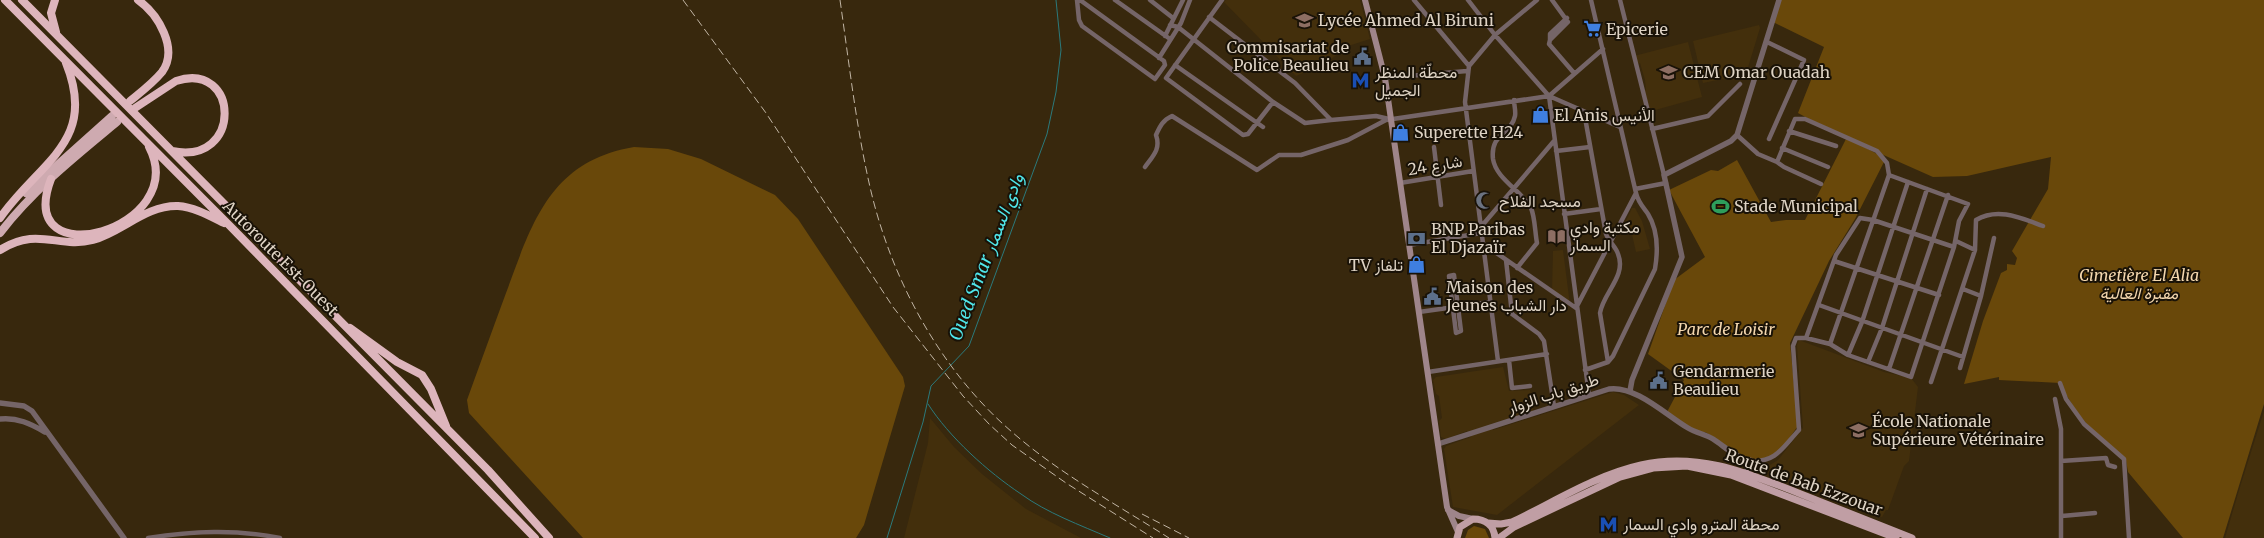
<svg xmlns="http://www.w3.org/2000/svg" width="2264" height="538" viewBox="0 0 2264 538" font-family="Merriweather,Vazirmatn,serif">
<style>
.built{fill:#432f0c}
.green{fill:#69480a}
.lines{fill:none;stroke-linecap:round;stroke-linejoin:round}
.stream{stroke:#2b7a7c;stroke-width:1}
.minor{stroke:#756568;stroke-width:4.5}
.tertiary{stroke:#756568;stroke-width:5.5}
.secondary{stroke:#9f858a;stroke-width:6}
.primary{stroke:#c09ea4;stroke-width:7}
.trunk{stroke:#ceaab0;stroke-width:8}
.motorway{stroke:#ddb5bc;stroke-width:8}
.rail{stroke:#c1b5a4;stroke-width:1;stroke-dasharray:8 4;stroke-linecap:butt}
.labels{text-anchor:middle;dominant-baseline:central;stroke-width:4;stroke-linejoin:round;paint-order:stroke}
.poi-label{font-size:16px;fill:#ded3c4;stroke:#191207;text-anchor:start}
.street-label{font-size:16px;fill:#ded3c4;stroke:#191207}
.park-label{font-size:16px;font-style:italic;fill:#f4d7ae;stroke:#191207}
.water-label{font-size:18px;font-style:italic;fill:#50e6ea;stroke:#191207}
</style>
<rect width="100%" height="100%" fill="#38280d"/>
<path class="built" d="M1226,0H1360L1370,39L1348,46L1326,63L1296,76L1224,2Z
M1759,25L1760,28L1746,74L1703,83L1693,41Z
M1688,42L1702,97L1648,112L1642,91L1646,90L1645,80L1640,63L1636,64L1634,56Z
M1632,208H1635L1642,221L1650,249L1636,252L1631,230L1625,223Z
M1563,250L1570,305L1552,293L1553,251Z
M1799,340L1884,372L1911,378L1918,387L1909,461L1904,466L1888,510H1886L1882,517L1861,510L1859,505L1851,504L1761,469L1762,466L1770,465L1778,460L1803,428L1797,345Z
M1503,367L1509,391L1530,390L1533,411L1491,424L1493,430L1613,392L1624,395L1639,405L1497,515L1453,507L1444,449L1446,446L1471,437L1467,431L1446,439L1441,437L1439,421L1442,418L1439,396L1436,394L1433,380L1436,377Z
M2264,411V538H2225L2240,487Z
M930,418L954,447L982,474L1026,509L1081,538H904L928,443Z"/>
<path class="green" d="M1781,0H2264V404L2223,538H2183L2128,472L2126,460C2096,435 2078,419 2060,383L1999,380V377L1964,384L1983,321L2001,273L2007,270V264L2015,265L2017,258L2012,251L2048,189L2051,157L1967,176L1933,177L1861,145L1877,154L1884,162L1855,219L1829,261L1790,343L1798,426C1790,436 1781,454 1769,459C1751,467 1721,441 1705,432L1699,433L1667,412L1684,380L1648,354L1674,280L1705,257L1669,190L1711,170L1718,171L1737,160L1771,222L1786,220H1805L1846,139L1798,113L1824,47L1773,22Z
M634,147L668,149L701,159L775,195L798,219L903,377L905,386L864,525L856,538H583L469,413L467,400C480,364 493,328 506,293C532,223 550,161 634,147Z
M1474,526L1485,529L1489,538H1465L1468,530Z"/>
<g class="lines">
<path class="stream" d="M928,404C949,437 988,472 1021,494C1047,513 1080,525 1110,538
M887,538L923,422L931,386L969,346L1047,134L1056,92L1061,50L1056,0"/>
<path class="minor" d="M1077,0L1079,20L1082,26L1155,79L1165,65L1164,61L1080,0
M1115,0L1170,39
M1150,0L1173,18
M1222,0L1166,78L1243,135L1248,134L1273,102
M1414,0L1469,66
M1468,0L1495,35L1549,96L1589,395
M1552,0L1568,22L1550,40L1549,44L1574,73
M1620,0L1664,175
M1209,17L1295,83L1331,120L1376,116L1389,119
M1170,25L1178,27L1273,102L1305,123L1331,120
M1165,36L1183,0
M1550,40V34L1567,18
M1767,42L1804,60L1769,139
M1159,58L1181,23L1190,0
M1175,65L1263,127
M1385,78L1467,71
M1549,96L1620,127
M1549,96L1603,49
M1514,100C1514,105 1516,111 1515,116C1511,135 1490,133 1493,159C1496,179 1522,191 1531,208C1535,217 1535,233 1537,243L1517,268
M1584,112L1606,234C1609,242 1616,247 1618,254C1627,276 1603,293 1600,313L1608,362
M1652,129L1708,116L1740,84
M1789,131L1836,146
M1737,135L1758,154L1777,162L1795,119H1805L1877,151L1887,163L1889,175L1830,344
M1434,147L1441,205
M1782,148L1828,167
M1556,151L1590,147
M1777,162L1784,167L1821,184
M1145,167C1153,156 1161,149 1156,135C1160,126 1163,120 1172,116L1257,170L1279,155H1301L1348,140L1386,120L1549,96
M1400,183L1473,171
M1635,189L1666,183
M1564,214L1601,209
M1480,228L1554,141
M1956,241L1975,250
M1482,243L1576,308L1636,193
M1409,245L1481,233
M1506,260L1512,314L1539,334L1544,341L1554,406
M1834,261L1939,295
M1454,275L1461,331L1456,333L1449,276Z
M1963,289L1981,296
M1819,305L1963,357
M1419,312L1490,302
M1806,338L1836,255L1860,218L1873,220L1954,247
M1848,355L1862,322L1908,182
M1509,360L1512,388L1530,386
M1498,361L1465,102L1469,66L1495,35L1537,0
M1868,362L1882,328L1927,189
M1960,368L1981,296L1994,238
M1889,369L1948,195
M1585,370L1608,362L1613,356L1655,269C1658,251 1658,230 1648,214C1643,207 1638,202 1636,193L1591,0
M1428,372L1547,354
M1931,382L1975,250L1976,220C1998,207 2021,218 2043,226
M2060,383L2066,399L2084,424L2124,459L2129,538
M2055,399L2061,429V538
M1750,461C1776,463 1783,447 1799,430L1793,346L1796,338H1806L1830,344L1848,355L1911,377L1954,247L1959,221L1968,204L1889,175
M2061,461L2106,458L2108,465L2115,467
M2062,516L2095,513
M148,538C193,531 235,529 280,538"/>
<path class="tertiary" d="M1630,391L1632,380L1682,257L1664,175L1731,141L1737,135L1779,0
M0,403L24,406L32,411L124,538
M0,419C17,417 31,424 45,432
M1438,444L1609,389C1635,385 1666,415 1688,428C1696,433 1705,434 1713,439C1724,446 1736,458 1750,461"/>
<path class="secondary" d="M1365,0L1385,78L1447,507L1458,532
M1448,510L1459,516L1473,519"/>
<path class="primary" d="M1747,475L1750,461
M1488,523L1501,524L1512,522C1554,502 1596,475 1641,465C1700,451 1752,475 1806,496C1841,510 1877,524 1912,538
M1457,538L1460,527L1473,519C1486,519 1494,526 1495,538
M1499,538L1514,527L1620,477L1653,468L1687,466L1731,475L1896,538"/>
<path class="trunk" d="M26,193L112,116
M0,233C33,190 76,156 117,122"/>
<path class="motorway" d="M5,0L230,226L535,538
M22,0L488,470L549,538
M55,0L51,13L56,32
M130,101C141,92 153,83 162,72C179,49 158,14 138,0
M135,108L176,81C240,60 243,166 172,151
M51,179C13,279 192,229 149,147
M0,218C40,161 98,142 66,63
M0,250C38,226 58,249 93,240C122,232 146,205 178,206C194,207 210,216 224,223
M350,328L397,362L422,375L431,389L446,426"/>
<path class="rail" d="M683,0L766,113L893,307L963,396L989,424L1012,445L1066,483L1153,538
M840,0C849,62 856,126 870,187C891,279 940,370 1012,432C1060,474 1116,504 1169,538
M1142,514L1189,538"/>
</g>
<defs>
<symbol id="school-bare" viewBox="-9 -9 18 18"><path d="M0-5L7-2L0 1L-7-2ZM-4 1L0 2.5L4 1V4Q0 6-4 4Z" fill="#8d6e63" stroke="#191207" stroke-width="2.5" paint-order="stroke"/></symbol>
<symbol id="supermarket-bare" viewBox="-9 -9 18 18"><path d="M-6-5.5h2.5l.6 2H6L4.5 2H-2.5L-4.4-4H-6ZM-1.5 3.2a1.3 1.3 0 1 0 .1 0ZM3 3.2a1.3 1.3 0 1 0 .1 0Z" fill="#3f7fe0" stroke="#191207" stroke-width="2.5" paint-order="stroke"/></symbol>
<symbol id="civic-bare" viewBox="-9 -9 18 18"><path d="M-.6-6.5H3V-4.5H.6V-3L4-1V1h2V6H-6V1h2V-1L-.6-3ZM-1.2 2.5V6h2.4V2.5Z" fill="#5c6f8a" stroke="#191207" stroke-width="2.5" paint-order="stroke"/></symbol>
<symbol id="metro-bare" viewBox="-9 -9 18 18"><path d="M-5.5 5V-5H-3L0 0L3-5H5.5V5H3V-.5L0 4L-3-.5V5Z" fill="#1a4fb4" stroke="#191207" stroke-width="2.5" paint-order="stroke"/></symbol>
<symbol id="shop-bare" viewBox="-9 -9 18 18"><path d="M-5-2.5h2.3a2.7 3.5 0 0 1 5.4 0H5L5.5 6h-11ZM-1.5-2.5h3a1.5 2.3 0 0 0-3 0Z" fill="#3f7fe0" stroke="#191207" stroke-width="2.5" paint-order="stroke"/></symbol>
<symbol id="mosque-bare" viewBox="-9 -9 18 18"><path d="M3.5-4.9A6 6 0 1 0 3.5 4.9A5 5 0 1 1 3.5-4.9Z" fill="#6b7280" stroke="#191207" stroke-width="2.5" paint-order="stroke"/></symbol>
<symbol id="stadium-bare" viewBox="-9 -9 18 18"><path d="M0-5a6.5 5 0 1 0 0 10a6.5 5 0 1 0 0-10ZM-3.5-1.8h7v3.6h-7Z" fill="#2e9e5b" stroke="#191207" stroke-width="2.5" paint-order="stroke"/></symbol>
<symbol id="library-bare" viewBox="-9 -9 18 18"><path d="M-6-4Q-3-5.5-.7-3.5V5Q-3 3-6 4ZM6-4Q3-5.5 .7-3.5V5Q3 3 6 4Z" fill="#8d6e63" stroke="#191207" stroke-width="2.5" paint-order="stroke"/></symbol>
<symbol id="bank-bare" viewBox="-9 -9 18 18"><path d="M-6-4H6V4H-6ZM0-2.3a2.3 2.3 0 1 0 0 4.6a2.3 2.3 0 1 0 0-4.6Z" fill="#5c6f8a" stroke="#191207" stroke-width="2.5" paint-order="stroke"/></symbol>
<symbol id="university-bare" viewBox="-9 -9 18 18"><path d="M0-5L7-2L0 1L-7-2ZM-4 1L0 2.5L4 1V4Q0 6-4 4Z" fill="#8d6e63" stroke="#191207" stroke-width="2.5" paint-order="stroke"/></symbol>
</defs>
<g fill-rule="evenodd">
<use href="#school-bare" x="1292" y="8" width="25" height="25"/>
<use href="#supermarket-bare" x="1580" y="16" width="25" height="25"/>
<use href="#civic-bare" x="1350" y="44" width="25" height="25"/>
<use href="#school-bare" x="1656" y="60" width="25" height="25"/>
<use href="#metro-bare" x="1348" y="68" width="25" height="25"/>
<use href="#shop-bare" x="1528" y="102" width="25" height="25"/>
<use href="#shop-bare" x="1388" y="120" width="25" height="25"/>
<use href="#mosque-bare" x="1472" y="188" width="25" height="25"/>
<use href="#stadium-bare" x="1708" y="194" width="25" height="25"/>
<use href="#library-bare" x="1544" y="224" width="25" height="25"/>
<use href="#bank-bare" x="1404" y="226" width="25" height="25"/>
<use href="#shop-bare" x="1404" y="252" width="25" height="25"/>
<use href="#civic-bare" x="1420" y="284" width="25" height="25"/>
<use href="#civic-bare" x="1646" y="368" width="25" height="25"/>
<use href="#university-bare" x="1846" y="418" width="25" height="25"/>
<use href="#metro-bare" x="1596" y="512" width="25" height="25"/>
</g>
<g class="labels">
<g class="poi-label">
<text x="1318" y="20">Lycée Ahmed Al Biruni</text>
<text x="1606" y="29">Epicerie</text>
<text x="1349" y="47" text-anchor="end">Commisariat de<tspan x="1349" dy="18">Police Beaulieu</tspan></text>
<text x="1375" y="72">محطّة المنظر<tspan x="1375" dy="18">الجميل</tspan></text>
<text x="1683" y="72">CEM Omar Ouadah</text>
<text x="1554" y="115">El Anis الأنيس</text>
<text x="1414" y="132">Superette H24</text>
<text x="1499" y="201">مسجد الفلاح</text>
<text x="1734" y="206">Stade Municipal</text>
<text x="1570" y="227">مكتبة وادي<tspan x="1570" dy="18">السمار</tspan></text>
<text x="1431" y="229">BNP Paribas<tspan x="1431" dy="18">El Djazaïr</tspan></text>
<text x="1403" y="265" text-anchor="end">TV تلفاز</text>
<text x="1446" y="287">Maison des<tspan x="1446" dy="18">Jeunes دار الشباب</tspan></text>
<text x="1673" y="371">Gendarmerie<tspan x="1673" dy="18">Beaulieu</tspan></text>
<text x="1872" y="421">École Nationale<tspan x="1872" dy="18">Supérieure Vétérinaire</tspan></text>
<text x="1623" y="524">محطة المترو وادي السمار</text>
</g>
<g class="street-label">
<text transform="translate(1435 165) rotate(-9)">شارع 24</text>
<text transform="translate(281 258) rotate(45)">Autoroute Est-Ouest</text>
<text transform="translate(1553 393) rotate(-18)">طريق باب الزوار</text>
<text transform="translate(1804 482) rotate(20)">Route de Bab Ezzouar</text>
</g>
<g class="park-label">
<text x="2139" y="275">Cimetière El Alia<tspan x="2139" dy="18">مقبرة العالية</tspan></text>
<text x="1726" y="329">Parc de Loisir</text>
</g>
<g class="water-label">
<text transform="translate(986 257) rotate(-69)">Oued Smar وادي السمار</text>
</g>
</g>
</svg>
